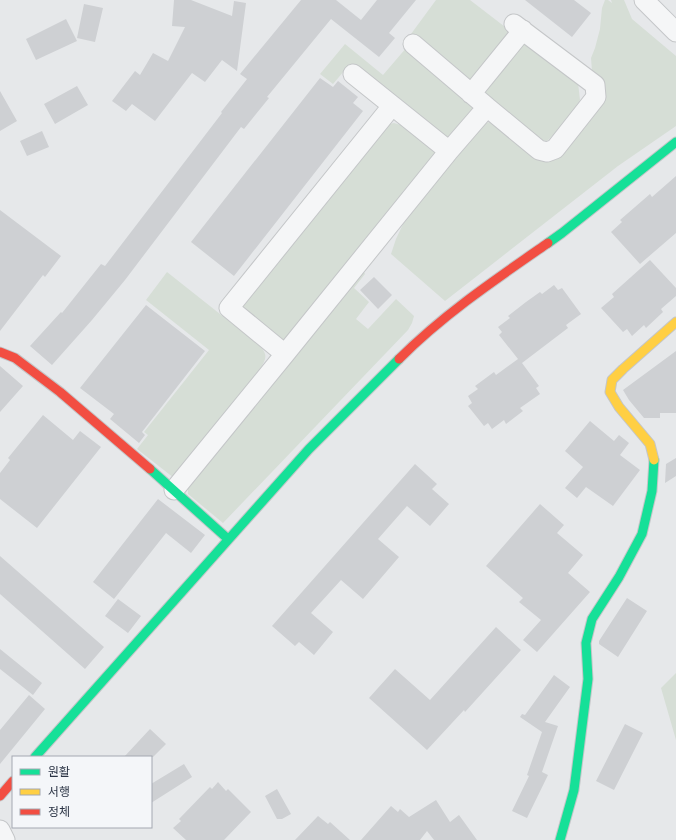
<svg xmlns="http://www.w3.org/2000/svg" width="676" height="840" viewBox="0 0 676 840" font-family="'Golos Text','Noto Sans KR',sans-serif">
<style>
.green{fill:#d6ded6}
.building{fill:#ced0d3}
.lines{fill:none;stroke-linecap:round;stroke-linejoin:round}
.street-casing{stroke:#c4c6c8;stroke-width:21}
.fast-casing{stroke:#c4c6c8;stroke-width:11}
.slow-casing{stroke:#c4c6c8;stroke-width:11}
.jam-casing{stroke:#c4c6c8;stroke-width:11}
.street{stroke:#f5f6f7;stroke-width:19}
.fast{stroke:#16e098;stroke-width:9}
.slow{stroke:#ffcf43;stroke-width:9}
.jam{stroke:#f24e42;stroke-width:9}
</style>
<rect width="100%" height="100%" fill="#e6e8ea"/>
<path class="green" d="M436,0H470L513,33L470,86L447,67L411,34Z
M605,0H608L612,3L611,0H624L632,19L676,56V126L618,166L445,301L391,254L396,239L403,224L476,125L481,123L492,122L503,129L526,152L537,160L549,159L595,110L591,58L595,48L600,29L602,8Z
M521,38L578,83L580,100L569,120L547,141L533,138L476,93Z
M345,44L383,75L407,47L473,105L472,109L448,137L444,139L439,138L350,64L333,84L320,74Z
M394,123L404,126L436,153L282,343L243,309V302L386,125Z
M167,272L258,344C268,354 267,358 260,369L174,478L137,449L148,435L144,432L209,350L146,300Z
M359,272H364L365,274L354,288L369,302L356,319L368,329L396,299L414,316L412,323L408,330L223,523L188,494V485Z
M676,673V740L661,688Z"/>
<path class="building" d="M174,0H191L232,16L234,1L246,3L237,71L222,60L205,82L192,73L155,121L132,104L126,111L112,101L135,71L140,75L153,53L168,61L185,27L172,26Z
M301,0H336L361,20L377,0H416L389,33L395,38L379,57L331,19L267,97L269,98L244,129L241,127L125,280L92,320L52,365L30,346L61,312L62,313L101,264L105,266L222,113L221,112L247,79L240,74Z
M525,0H574L591,13L572,37Z
M84,4L103,8L95,42L77,38Z
M66,19L77,41L36,60L26,39Z
M320,78L333,87L338,81L358,97L353,103L363,111L234,276L191,242Z
M77,86L88,105L55,124L44,104Z
M0,91L17,121L0,131Z
M42,131L49,147L27,156L20,141Z
M676,176V233L640,264L611,232L622,222L620,220L650,194L652,197Z
M0,210L61,256L45,277L43,275L0,331Z
M650,260L676,288V296L661,309L663,312L646,328L644,325L632,336L627,329L623,332L601,308L614,297L612,294Z
M374,277L392,295L378,309L360,290Z
M554,285L558,290L562,288L581,314L566,325L568,328L522,363L539,386L536,388L540,394L520,408L523,411L506,424L504,420L492,429L488,423L484,426L468,406L472,403L468,396L478,389L475,386L494,372L496,375L518,359L499,335L502,332L498,327L510,318L508,316L526,302L540,292L542,294Z
M146,305L205,351L142,432L145,435L139,443L110,419L114,414L80,388Z
M676,351V413H660V418H644L629,400L623,390Z
M0,366L23,386L0,412Z
M43,415L73,440L80,431L101,447L37,528L0,499V473L10,460L8,458Z
M590,421L614,441L619,435L629,443L620,455L640,470L613,506L586,487L577,498L565,488L583,467L565,451Z
M676,458V476L665,483L666,464Z
M415,464L437,484L432,489L449,504L430,526L407,506L378,539L399,557L363,599L341,580L311,613L333,632L314,655L299,642L295,646L272,626Z
M158,499L205,535L191,553L166,533L114,599L93,582Z
M540,504L564,525L557,533L583,555L568,573L590,592L537,652L523,640L541,620L519,602L523,598L486,566Z
M0,556L104,647L85,669L0,594Z
M627,598L647,611L618,657L599,644V641Z
M118,599L141,616L128,633L105,616Z
M496,627L521,650L465,712L464,710L427,750L369,698L395,669L430,700Z
M0,649L42,683L33,695L0,669Z
M554,675L570,687L545,722L558,726L542,772L548,775L527,818L512,811L529,776L527,775L542,732L520,717L522,714L525,715Z
M29,695L45,709L0,764V730Z
M625,724L643,733L614,790L596,781Z
M150,729L166,744L153,757H124Z
M184,764L192,777L151,803V784Z
M218,782L226,791L228,789L251,812L224,840H186L173,828L181,821L179,819L210,787L212,789Z
M277,789L291,814L282,819H277L265,796Z
M436,800L450,822L459,815L477,840H434L427,831L420,840H361L391,806L398,812L400,809L409,817Z
M318,816L328,824L330,822L350,840H295Z"/>
<g class="lines">
<defs>
<path id="street" d="M644,0L676,32
M413,44L487,107
M353,74L449,151
M471,94L523,30
M285,354L229,308L392,106
M174,490L285,354L449,151L487,107L539,150L547,152L555,149L596,97L595,85L514,24
M0,830L5,840"/>
<path id="fast" d="M548,243L562,233L676,142
M150,469L228,539
M35,757L309,449L399,359
M560,840L574,790L588,679L586,643L592,619L619,577L642,534L652,491L654,460"/>
<path id="slow" d="M654,460L650,444L619,407L610,392L612,380L623,369L676,322"/>
<path id="jam" d="M0,352L15,358L60,392L150,469
M399,359C444,314 496,279 548,243
M0,796L13,781"/>
</defs>
<use href="#street" class="street-casing"/>
<use href="#fast" class="fast-casing"/>
<use href="#slow" class="slow-casing"/>
<use href="#jam" class="jam-casing"/>
<use href="#street" class="street"/>
<use href="#fast" class="fast"/>
<use href="#slow" class="slow"/>
<use href="#jam" class="jam"/>
</g>
<rect x="12" y="756" width="140" height="72" fill="#f4f6f9" stroke="#a4a8b1"/>
<rect x="20" y="769" width="20" height="6" fill="#16e098" stroke="#a4a8b1"/>
<text x="48" y="776" font-size="12" fill="#2b3445">원활</text>
<rect x="20" y="789" width="20" height="6" fill="#ffcf43" stroke="#a4a8b1"/>
<text x="48" y="796" font-size="12" fill="#2b3445">서행</text>
<rect x="20" y="809" width="20" height="6" fill="#f24e42" stroke="#a4a8b1"/>
<text x="48" y="816" font-size="12" fill="#2b3445">정체</text>
</svg>
